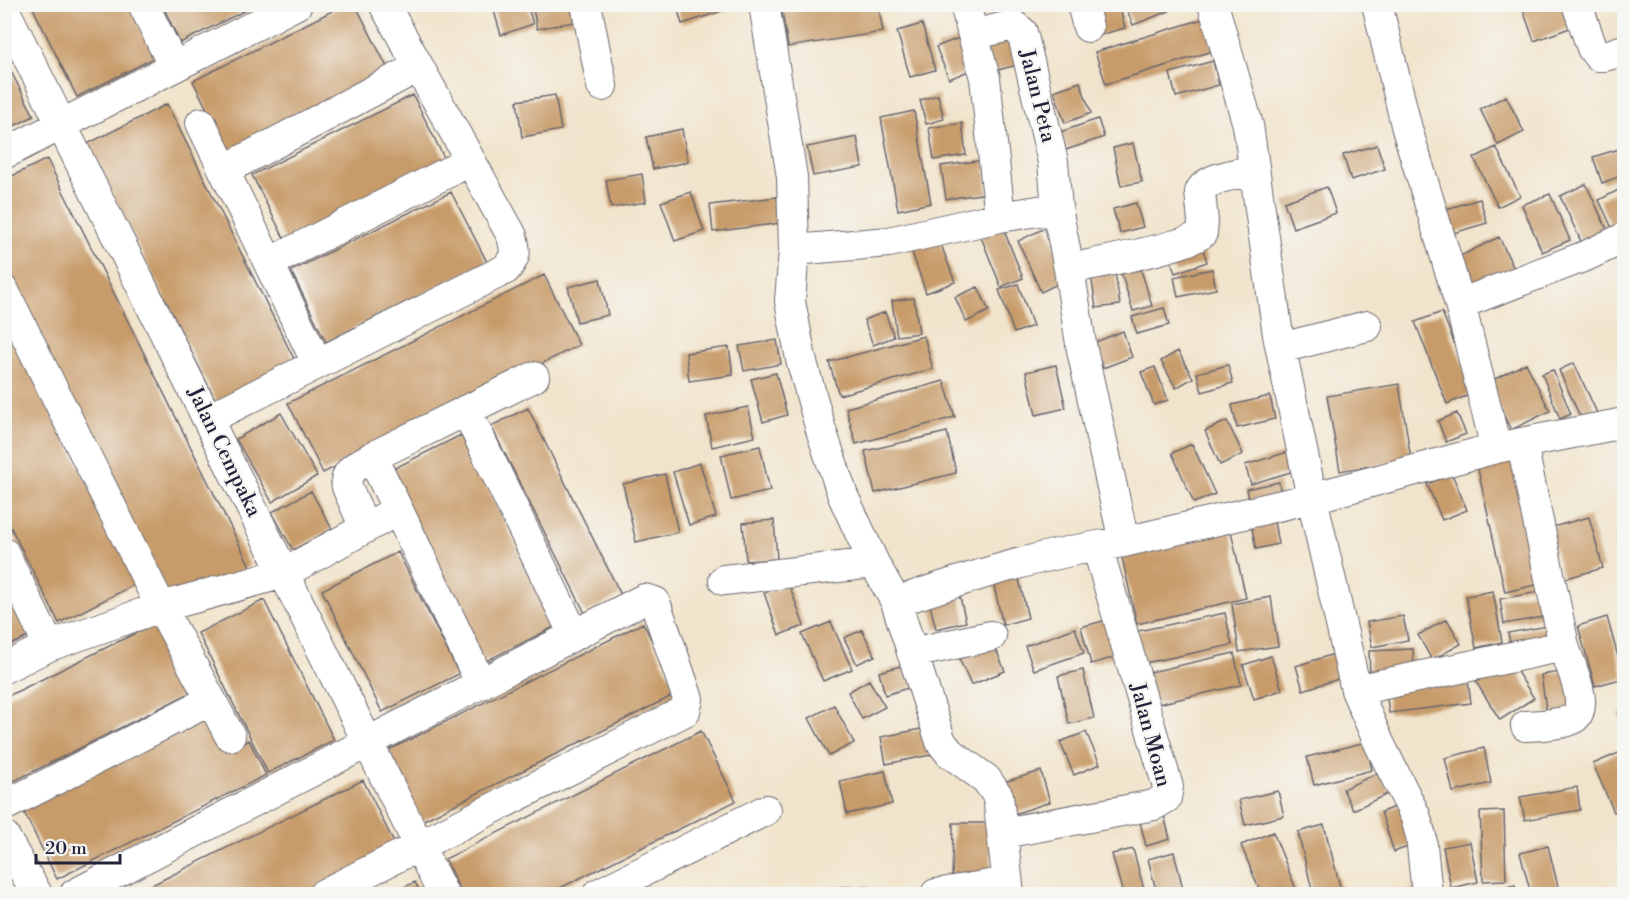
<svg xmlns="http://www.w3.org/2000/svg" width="1629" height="899" viewBox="0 0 1629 899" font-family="'Libre Bodoni',serif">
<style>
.building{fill:#c89c6a}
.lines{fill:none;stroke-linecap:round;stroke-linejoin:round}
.minor-casing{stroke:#6a666e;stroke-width:32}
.minor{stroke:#fff;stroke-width:30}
.labels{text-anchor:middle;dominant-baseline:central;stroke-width:4.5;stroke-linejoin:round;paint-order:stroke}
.street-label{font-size:21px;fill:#22223b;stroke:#f6f6f2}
</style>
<rect width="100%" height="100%" fill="#f6f6f2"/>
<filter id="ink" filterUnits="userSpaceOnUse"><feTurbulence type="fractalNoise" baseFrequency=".0167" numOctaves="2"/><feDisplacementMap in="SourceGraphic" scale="12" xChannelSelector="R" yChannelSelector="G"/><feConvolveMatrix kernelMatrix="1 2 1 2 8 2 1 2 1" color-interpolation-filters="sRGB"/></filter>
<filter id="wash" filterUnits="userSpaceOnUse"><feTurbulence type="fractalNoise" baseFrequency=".008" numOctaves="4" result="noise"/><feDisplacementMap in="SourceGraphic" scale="24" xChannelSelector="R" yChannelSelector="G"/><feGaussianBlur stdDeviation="1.35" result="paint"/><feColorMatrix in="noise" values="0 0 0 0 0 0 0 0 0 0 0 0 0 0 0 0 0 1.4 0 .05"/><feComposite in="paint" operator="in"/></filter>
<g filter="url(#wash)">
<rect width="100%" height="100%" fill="#f1e4cc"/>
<g id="blocks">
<path class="building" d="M31,4H129L156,57L77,97Z
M162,4H258L180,43Z
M346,4H355L389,71L228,151L193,81Z
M492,4H527L533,24L501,35Z
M532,4H570L574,22L537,29Z
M676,4H720L722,11L682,24Z
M824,4H878L883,32L788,47L782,11Z
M1087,4H1119L1125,28L1096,36Z
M1521,4H1570L1578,25L1534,41Z
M1125,5H1167L1169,11L1133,25Z
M1206,18L1216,50L1106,84L1095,52Z
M922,24L935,70L910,77L897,31Z
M1016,32L1025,63L990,72L982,42Z
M964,36L976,68L949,79L936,47Z
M4,58L34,116L4,131Z
M1213,61L1219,85L1176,97L1170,73Z
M1080,82L1091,113L1065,123L1054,91Z
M413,95L448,166L288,246L252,175Z
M555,95L561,130L522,137L517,101Z
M938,95L944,119L926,124L920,100Z
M1506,96L1524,132L1498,145L1480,109Z
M167,104L297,365L218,405L87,144Z
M914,111L931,203L898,210L881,118Z
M1098,119L1104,137L1066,150L1060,132Z
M962,123L966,155L934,160L929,128Z
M682,129L688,162L653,169L646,137Z
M857,137L862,167L813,176L807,147Z
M1133,143L1142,182L1121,186L1113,148Z
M1377,145L1385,169L1351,180L1343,155Z
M1496,147L1520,196L1498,207L1474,158Z
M1622,148L1624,156V175L1602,183L1593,157Z
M47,159L250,566L213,584L169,599L4,272V180Z
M984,160L988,193L946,199L941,166Z
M642,174L646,202L611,208L606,180Z
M1586,184L1610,236L1584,248L1560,196Z
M1327,187L1336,213L1293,228L1284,202Z
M1624,187V224L1613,230L1599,200Z
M451,192L487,262L326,342L291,271Z
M691,192L704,231L675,241L661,202Z
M1550,194L1570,240L1542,252L1522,205Z
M777,197L781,223L713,232L710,205Z
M1480,199L1487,223L1440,237L1433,213Z
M1136,203L1143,227L1120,233L1113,209Z
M1001,223L1023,278L1001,287L979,232Z
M1047,227L1070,278L1041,292L1018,241Z
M1499,237L1514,269L1469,290L1454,259Z
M939,239L955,282L926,293L911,249Z
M1200,240L1207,262L1175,273L1168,252Z
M1139,263L1152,306L1133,311L1120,269Z
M1212,269L1216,289L1178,297L1174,277Z
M1115,271L1120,305L1096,308L1091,274Z
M544,275L579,345L323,473L288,403Z
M600,279L608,315L577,322L568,287Z
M1018,284L1033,326L1014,333L999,290Z
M978,287L989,311L966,322L955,297Z
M914,298L919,333L897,336L892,301Z
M1164,308L1169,325L1137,334L1132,317Z
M885,312L894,337L873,345L864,320Z
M1442,312L1474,393L1447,404L1415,322Z
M4,316L138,583L59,623L4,514Z
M1123,331L1132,357L1103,368L1093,343Z
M924,336L933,369L839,395L829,362Z
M777,340L781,364L744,371L739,346Z
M729,347L733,375L689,381L686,353Z
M1178,351L1193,378L1176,388L1161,361Z
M1526,363L1550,411L1511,430L1487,383Z
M1574,363L1597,413L1582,421L1559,370Z
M1056,365L1066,408L1036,415L1026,372Z
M1228,365L1233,383L1202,392L1197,373Z
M1155,367L1168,400L1154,405L1141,372Z
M1553,370L1571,414L1560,419L1542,374Z
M776,373L787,415L763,422L751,379Z
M1624,378V400H1623L1621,379Z
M944,381L955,417L856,444L846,408Z
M1399,384L1411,459L1340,471L1327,396Z
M1270,396L1275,419L1237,428L1232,405Z
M748,407L755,437L712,447L706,416Z
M528,408L621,595L585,613L491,426Z
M281,413L317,476L272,502L236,439Z
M1457,413L1466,434L1446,442L1438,421Z
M1227,421L1243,454L1220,465L1205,431Z
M947,432L956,473L875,493L865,451Z
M461,435L556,626L480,664L385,473Z
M1192,444L1215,494L1194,503L1172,453Z
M760,446L770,491L731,500L721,455Z
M1288,452L1294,471L1251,484L1245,465Z
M1521,455L1549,582L1505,592L1477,465Z
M700,463L716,517L689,525L673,472Z
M665,474L678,532L636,542L623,484Z
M1452,474L1467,510L1442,520L1427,484Z
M1279,482L1281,496L1249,502L1246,489Z
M311,491L332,529L293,550L272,512Z
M1272,510L1278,544L1256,549L1249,514Z
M1589,517L1603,568L1563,579L1549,528Z
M1228,518L1246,598L1137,624L1119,544Z
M774,520L777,559L746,561L743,523Z
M398,552L459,674L382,712L322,590Z
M4,575L34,634L4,648Z
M1018,575L1028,618L1003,625L993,582Z
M789,584L804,626L779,635L764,593Z
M957,585L966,622L936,629L927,593Z
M1549,590L1554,615L1504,624L1500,599Z
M1493,591L1502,642L1476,648L1466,596Z
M1271,597L1278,646L1239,652L1232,604Z
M264,600L334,740L268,773L198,633Z
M1225,613L1232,645L1140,664L1133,632Z
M1403,616L1408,640L1372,647L1367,622Z
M1607,617L1624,678L1595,686L1578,626Z
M1114,618L1123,655L1091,664L1081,627Z
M1447,619L1461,644L1432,660L1418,635Z
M158,622L192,692L4,786V698Z
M831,622L852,669L823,681L802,634Z
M643,623L678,693L422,821L387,751Z
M1553,625L1556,641L1511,648L1508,633Z
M1075,628L1084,653L1034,670L1025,646Z
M862,630L875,656L857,664L844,638Z
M993,642L1005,671L971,685L958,656Z
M1413,649L1414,672L1370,674L1369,651Z
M1234,653L1241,685L1149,706L1142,674Z
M1337,653L1345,677L1303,690L1296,666Z
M1271,656L1282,690L1254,699L1243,665Z
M1510,661L1534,698L1500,720L1476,682Z
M915,662L921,684L885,695L879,672Z
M1083,670L1094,718L1069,724L1058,676Z
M1567,671L1573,711L1547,715L1541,675Z
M869,680L885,707L862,719L848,692Z
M1468,681L1471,703L1389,713L1386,691Z
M834,705L854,743L829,756L809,718Z
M1624,712V729L1619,714Z
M212,714L230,750L249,740L266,775L57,879L22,808Z
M926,728L931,755L886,764L881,737Z
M701,731L736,801L548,894H462L445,859Z
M1086,732L1100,764L1074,775L1060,742Z
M1366,742L1372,770L1314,785L1307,757Z
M1484,748L1491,783L1453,792L1445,758Z
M1621,752L1624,759V808L1614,812L1593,764Z
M885,771L892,804L847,814L840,781Z
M1041,771L1050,802L1014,814L1004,782Z
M1380,772L1390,793L1353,810L1343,789Z
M363,780L398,851L311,894H134Z
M1577,787L1580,810L1525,820L1520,797Z
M1278,791L1284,816L1245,825L1239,800Z
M1406,803L1421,842L1394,852L1381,812Z
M1504,811L1506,880L1483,881L1480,812Z
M1164,815L1170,839L1146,846L1140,822Z
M953,823H992L991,880H952Z
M1324,825L1341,890L1325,894H1313L1298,832Z
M1273,832L1298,894H1261L1241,845Z
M1470,842L1478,882L1451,888L1443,847Z
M1548,846L1560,894H1531L1520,853Z
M1133,849L1145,893L1123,894L1112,854Z
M1174,852L1183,889L1157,894L1148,859Z
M415,882L421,894H390Z
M1515,885L1517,894H1468V893Z
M839,887H869L870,894H839Z
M1418,888L1420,894H1396Z"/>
</g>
</g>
<g filter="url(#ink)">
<use href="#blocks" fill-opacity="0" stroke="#6a666e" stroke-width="1.5"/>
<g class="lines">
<defs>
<path id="minor" d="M143,4L174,67
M586,4L602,86
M764,4L792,177L794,250L790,301L801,359L821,430L843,496L874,563L896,602L941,742L950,753L986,779L998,796L1009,894
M965,4L973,35L1013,25L1022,32L1053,162L1057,208
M1082,4L1088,27
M1213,4L1248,125L1278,335L1312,498L1356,690L1380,745L1415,815L1421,836L1427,894
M1377,4L1407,129L1460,304L1496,448
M1577,4L1592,48L1598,56H1605L1624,50
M4,9L443,894
M973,35L985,78L1000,217
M201,123L317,363
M4,154L297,4
M224,170L418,67
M794,250L889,242L1000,217L1057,208L1069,269L1082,350L1124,542
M269,263L470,161
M1069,269C1092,264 1190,246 1202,233L1203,221L1200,192C1205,177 1240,174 1254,170
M4,291L161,607L211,700L4,806
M1460,304L1588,255L1624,238
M1281,348L1367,326
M466,410L574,635
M208,419L506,269C517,255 516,252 512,236L384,4
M398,510L481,684
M365,528L347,487C343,470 359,465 372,457L534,377
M4,553L49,646
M724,580L874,563
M896,602C970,577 1046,552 1124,542L1312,498L1496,448L1624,423
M912,653L991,636
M4,668L49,646L161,607L284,573L398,510L372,457
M1356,690L1564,646L1522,444
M211,700L230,736
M1526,726C1539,725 1554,725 1568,721C1595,714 1569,664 1564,646
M1003,833L1154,805L1166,798L1168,787L1097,546
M4,836L37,894
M75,894L644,599L655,602L688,699L685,711L324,894
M598,894L766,810
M936,894L1007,882"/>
</defs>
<use href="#minor" class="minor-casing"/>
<use href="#minor" class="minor"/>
</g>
</g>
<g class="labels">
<g class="street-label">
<text transform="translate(1037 96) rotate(76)">Jalan Peta</text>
<text transform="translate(224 452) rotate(64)">Jalan Cempaka</text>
<text transform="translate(1150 735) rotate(75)">Jalan Moan</text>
</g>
</g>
<rect width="1629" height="899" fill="none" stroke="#f6f6f2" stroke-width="24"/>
<path d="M36 854v9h84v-9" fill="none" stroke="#22223b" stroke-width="3"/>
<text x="45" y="854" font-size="18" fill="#22223b" stroke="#f6f6f2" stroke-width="4.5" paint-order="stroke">20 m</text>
</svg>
